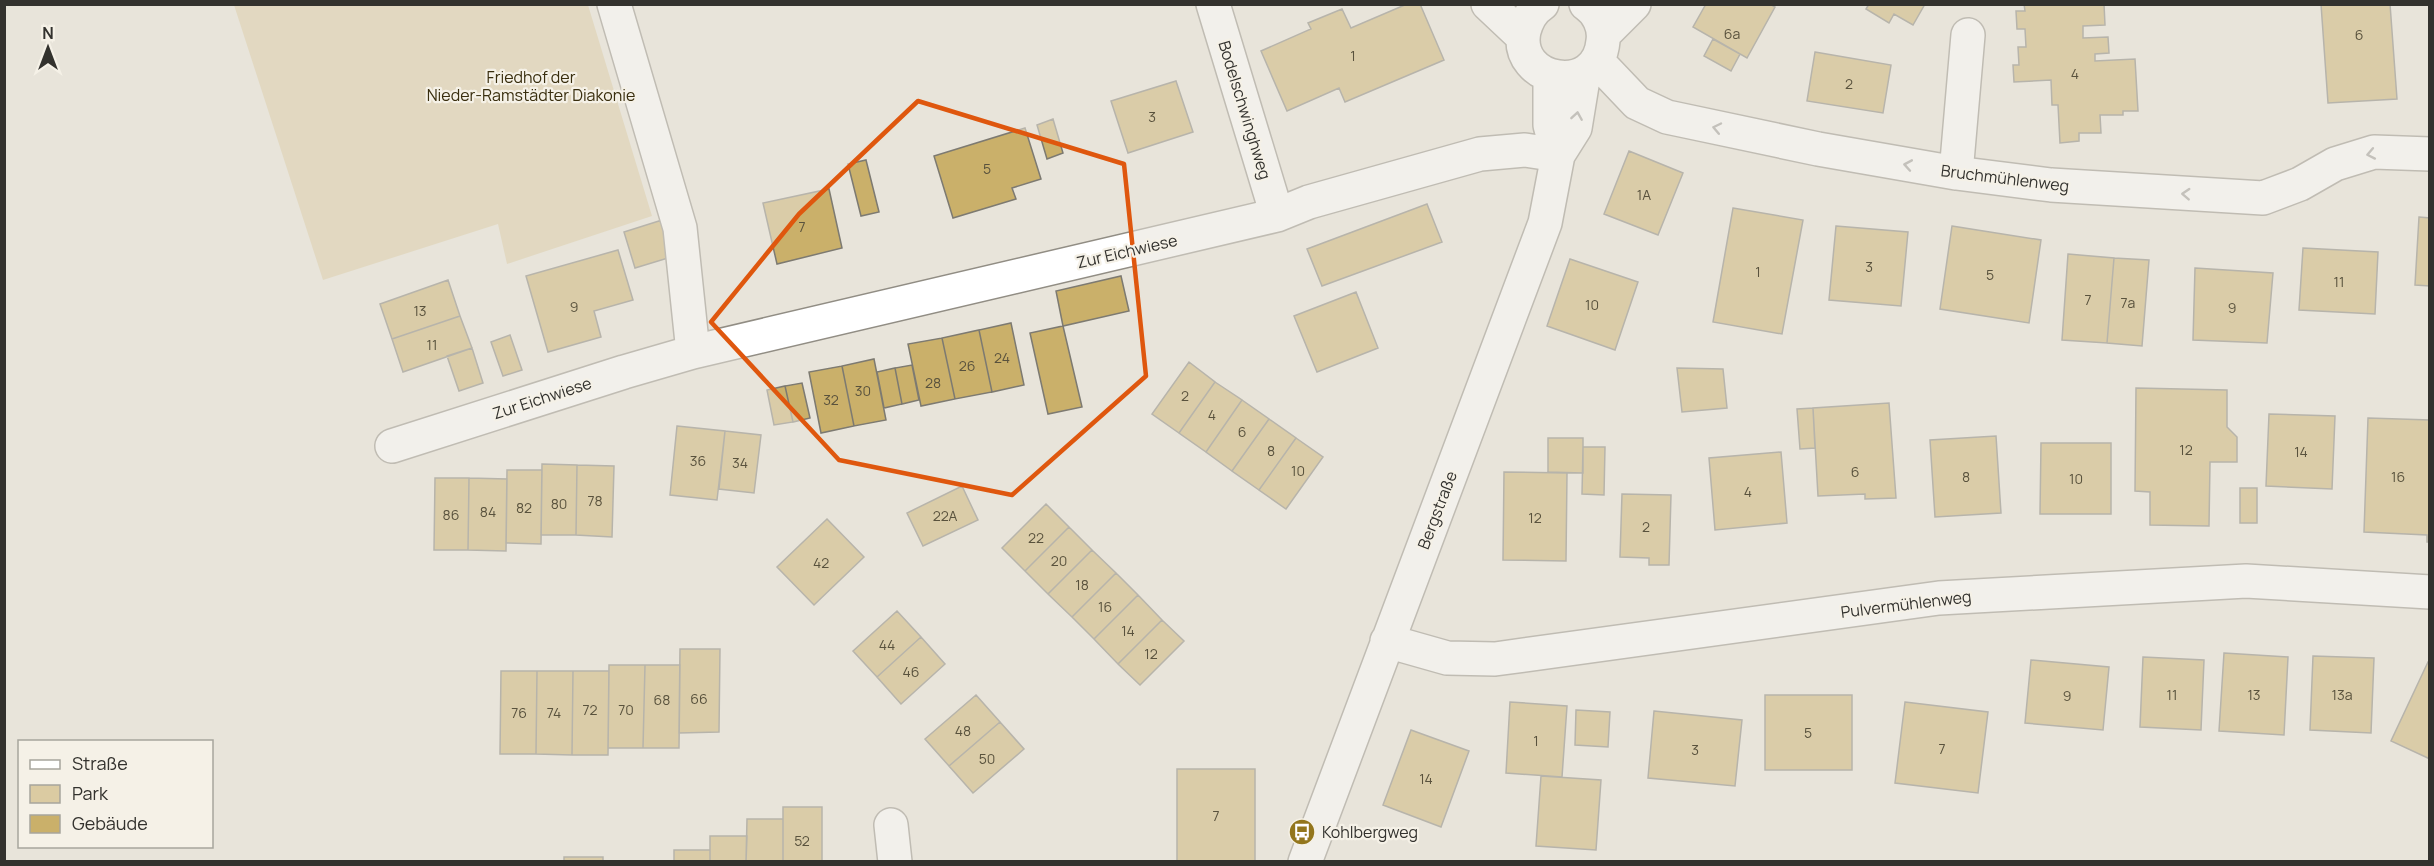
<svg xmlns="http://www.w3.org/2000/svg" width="2434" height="866" viewBox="0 0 2434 866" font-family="Manrope,sans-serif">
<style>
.green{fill:#dbcba2}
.building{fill:#cab06a;stroke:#7d7a71;stroke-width:1.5}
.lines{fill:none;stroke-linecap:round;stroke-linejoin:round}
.minor-casing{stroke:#918d84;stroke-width:36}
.minor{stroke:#fff;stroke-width:33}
.oneway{stroke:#999896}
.marked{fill:none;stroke:#df570e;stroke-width:4.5;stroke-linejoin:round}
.labels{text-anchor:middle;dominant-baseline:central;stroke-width:4.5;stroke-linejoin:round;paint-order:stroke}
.number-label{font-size:14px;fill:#59523d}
.park-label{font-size:16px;fill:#392e0e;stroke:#f5f1e7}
.street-label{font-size:16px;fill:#33322e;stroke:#f5f1e7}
.poi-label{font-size:16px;fill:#33322e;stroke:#f5f1e7;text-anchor:start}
</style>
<rect width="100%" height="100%" fill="#e8e4da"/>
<path class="green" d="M234,5H588L652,216L507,264L498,224L323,280Z"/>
<path class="building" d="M1407,4H1420L1444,60L1345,102L1339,88L1287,111L1261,51L1311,29L1308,23L1342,9L1351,28Z
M1706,4H1770L1775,7L1747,58L1693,27Z
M1869,4H1925L1913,25L1894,14L1889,23L1866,9Z
M2024,4H2104L2105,25L2083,26V38L2108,37L2109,53L2095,54V61L2135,59L2138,111H2123V115H2100L2101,133H2079V141L2060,143L2058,105H2052L2051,80L2014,82L2013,65H2019L2018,47H2026L2025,29H2017L2016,11H2025Z
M2321,4H2390L2397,99L2328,103Z
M1713,39L1740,54L1731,71L1704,56Z
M1815,52L1891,65L1883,113L1807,101Z
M1176,81L1193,132L1128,153L1111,101Z
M1053,119L1063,153L1047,159L1037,125Z
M1025,128L1041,179L1012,188L1016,199L953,218L934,156Z
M1629,151L1683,173L1658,235L1604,214Z
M866,160L879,212L861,216L848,164Z
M829,189L842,248L777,264L763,203Z
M1427,204L1442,242L1322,286L1307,249Z
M1733,208L1803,220L1782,334L1713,322Z
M2419,217L2430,218V286L2415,285Z
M662,220L668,258L635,268L624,232Z
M1836,226L1908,232L1901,306L1829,300Z
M1952,226L2041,240L2029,323L1940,309Z
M2303,248L2378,252L2375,314L2299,310Z
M618,250L633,300L594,311L601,337L548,352L526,276Z
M2068,254L2114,258L2107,343L2062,340Z
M2114,258L2149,260L2142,346L2107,343Z
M1570,259L1638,282L1615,350L1547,326Z
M2195,268L2273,273L2267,343L2193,340Z
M1121,276L1129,311L1063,326L1056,291Z
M448,280L460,316L392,339L380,304Z
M1356,292L1378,348L1317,372L1294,316Z
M460,316L472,348L403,372L392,339Z
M1011,323L1024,385L992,392L979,330Z
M1063,326L1082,407L1048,414L1030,333Z
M979,330L992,392L955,399L942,338Z
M510,335L522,370L503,376L491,342Z
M942,338L955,399L921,406L908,344Z
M472,348L483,383L459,391L447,356Z
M874,359L886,420L854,426L842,366Z
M1189,362L1215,382L1179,433L1152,414Z
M912,365L919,400L902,404L895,368Z
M842,366L854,426L821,433L809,372Z
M895,368L902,404L884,408L877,372Z
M1677,368L1723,369L1727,408L1682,412Z
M1215,382L1242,400L1206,452L1179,433Z
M802,383L810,418L793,422L785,386Z
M785,386L793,422L774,425L767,390Z
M2136,388L2227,390V427L2237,437V462H2210L2209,526L2150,525V492L2135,491Z
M1242,400L1269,419L1232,471L1206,452Z
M1889,403L1896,498L1865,499V494L1818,496L1813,408Z
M1813,408L1815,448L1800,449L1797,409Z
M2269,414L2335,416L2332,489L2266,486Z
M2368,418L2430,420V542H2427V535L2364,532Z
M1269,419L1296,438L1259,490L1232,471Z
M677,426L725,431L717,500L670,495Z
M725,431L761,435L754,493L719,489Z
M1996,436L2001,513L1935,517L1930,440Z
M1296,438L1323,457L1286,509L1259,490Z
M1548,438H1583V473L1548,472Z
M2041,443H2111V514H2040Z
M1583,447H1605L1604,495L1582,494Z
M1781,452L1787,523L1715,530L1709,458Z
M542,464L577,465L576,535H541Z
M577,465L614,466L612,537L576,535Z
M507,470H542L541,544L506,543Z
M1504,472L1567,473L1566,561L1503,560Z
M435,478H469L468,550H434Z
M469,478L507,479L506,551L468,550Z
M962,486L978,520L923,546L907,513Z
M2240,488H2257V523H2240Z
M1622,494L1671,495L1669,565H1649V558L1620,557Z
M1046,504L1069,527L1025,571L1002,548Z
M827,519L864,557L814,605L777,567Z
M1069,527L1092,550L1048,594L1025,571Z
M1092,550L1116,573L1072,617L1048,594Z
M1116,573L1138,595L1094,639L1072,617Z
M1138,595L1162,620L1118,664L1094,639Z
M897,611L921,637L877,677L853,651Z
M1162,620L1184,641L1140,685L1118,664Z
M921,637L945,664L901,704L877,677Z
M680,649H720L719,732L679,733Z
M2224,653L2288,657L2284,735L2219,731Z
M2313,656L2374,658L2371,733L2310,730Z
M2143,657L2204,660L2201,730L2140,727Z
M2031,660L2109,667L2103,730L2025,723Z
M2428,662L2430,663V759L2391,741Z
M609,665H645L643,748H608Z
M645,665H680L679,748H643Z
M501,671H537L536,754H500Z
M537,671H573L572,755L536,754Z
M573,671H609L608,755H572Z
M976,695L1000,722L949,766L925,739Z
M1765,695H1852V770H1765Z
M1510,702L1567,706L1562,777L1506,773Z
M1905,702L1988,712L1978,793L1895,783Z
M1576,710L1610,712L1608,747L1575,745Z
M1654,711L1742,720L1735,786L1648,778Z
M1000,722L1024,749L973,793L949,766Z
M1411,730L1469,751L1441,827L1383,805Z
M1177,769H1255V862H1177Z
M1541,776L1601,780L1596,850L1536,846Z
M783,807H822V862H783Z
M747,819H783V862H746Z
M710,836H747L746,862H710Z
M674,850H710V862H674Z
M564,857H603V862H564Z"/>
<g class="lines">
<defs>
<path id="minor" d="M614,4L680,228L693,352
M1213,4L1277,215
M1488,4L1523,37
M1542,4C1532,10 1527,20 1524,31C1513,83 1598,98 1603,41C1605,27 1598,12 1586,4
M1604,34L1634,4
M1597,61L1637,103L1667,117L1818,149L1956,173L2051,185L2263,198L2300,184L2335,164L2374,152L2430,154
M1550,76V125L1558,155
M1956,173L1968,35
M392,446L624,372L693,352L1277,215L1309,202L1480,154L1525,150L1558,155
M1387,641L1447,658L1495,659L1939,598L2246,581L2430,592
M891,825L895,862
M1305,862L1545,223L1558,155L1575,128L1584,73"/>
</defs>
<use href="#minor" class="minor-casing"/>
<use href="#minor" class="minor"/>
</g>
<defs><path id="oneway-chevron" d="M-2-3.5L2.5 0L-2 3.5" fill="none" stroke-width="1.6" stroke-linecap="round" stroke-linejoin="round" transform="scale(1.5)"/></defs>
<g class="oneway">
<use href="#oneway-chevron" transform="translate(1577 116) rotate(-81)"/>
<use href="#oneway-chevron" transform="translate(1717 128) rotate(-168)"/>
<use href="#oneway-chevron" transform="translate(2371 154) rotate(169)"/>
<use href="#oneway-chevron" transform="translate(1908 165) rotate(-170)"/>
<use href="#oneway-chevron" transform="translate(2186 194) rotate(-177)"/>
</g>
<path d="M0 0H2434V866H0ZM918,101L1124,164L1146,376L1012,495L839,460L711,322L799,214Z" fill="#e8e4da" fill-opacity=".55" fill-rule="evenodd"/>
<path class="marked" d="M918,101L1124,164L1146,376L1012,495L839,460L711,322L799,214Z"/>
<defs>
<symbol id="bus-disc" viewBox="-11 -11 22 22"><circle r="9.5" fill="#93761d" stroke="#f5f1e7"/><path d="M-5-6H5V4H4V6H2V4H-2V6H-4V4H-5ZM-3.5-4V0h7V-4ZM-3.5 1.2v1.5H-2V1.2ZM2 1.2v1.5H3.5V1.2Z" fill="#fff"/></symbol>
</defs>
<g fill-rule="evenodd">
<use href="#bus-disc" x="1287" y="817" width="30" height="30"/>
</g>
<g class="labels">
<g class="number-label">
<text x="1732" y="33">6a</text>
<text x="2359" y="34">6</text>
<text x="1353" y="55">1</text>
<text x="2075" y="73">4</text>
<text x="1849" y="83">2</text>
<text x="1152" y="116">3</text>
<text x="987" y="168">5</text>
<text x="1644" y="194">1A</text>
<text x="802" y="226">7</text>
<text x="1869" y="266">3</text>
<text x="1758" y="271">1</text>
<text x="1990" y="274">5</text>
<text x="2339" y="281">11</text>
<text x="2088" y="299">7</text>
<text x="2128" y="302">7a</text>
<text x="1592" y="304">10</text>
<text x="574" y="306">9</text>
<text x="2232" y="307">9</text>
<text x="420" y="310">13</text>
<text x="432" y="344">11</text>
<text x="1002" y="357">24</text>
<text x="967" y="365">26</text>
<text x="933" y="382">28</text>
<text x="863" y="390">30</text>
<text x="1185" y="395">2</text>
<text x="831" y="399">32</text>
<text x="1212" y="414">4</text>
<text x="1242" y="431">6</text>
<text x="2186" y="449">12</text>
<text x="1271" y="450">8</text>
<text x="2301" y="451">14</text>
<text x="698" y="460">36</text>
<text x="740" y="462">34</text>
<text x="1298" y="470">10</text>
<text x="1855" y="471">6</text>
<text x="1966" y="476">8</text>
<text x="2398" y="476">16</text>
<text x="2076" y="478">10</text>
<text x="1748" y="491">4</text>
<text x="595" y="500">78</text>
<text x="559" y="503">80</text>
<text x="524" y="507">82</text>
<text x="488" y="511">84</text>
<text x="451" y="514">86</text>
<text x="945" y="515">22A</text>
<text x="1535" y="517">12</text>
<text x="1646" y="526">2</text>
<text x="1036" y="537">22</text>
<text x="1059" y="560">20</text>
<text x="821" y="562">42</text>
<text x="1082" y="584">18</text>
<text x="1105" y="606">16</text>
<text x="1128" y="630">14</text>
<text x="887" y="644">44</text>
<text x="1151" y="653">12</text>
<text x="911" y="671">46</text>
<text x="2172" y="694">11</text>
<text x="2254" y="694">13</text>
<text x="2342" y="694">13a</text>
<text x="2067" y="695">9</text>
<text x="699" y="698">66</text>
<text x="662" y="699">68</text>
<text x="590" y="709">72</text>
<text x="626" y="709">70</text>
<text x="519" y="712">76</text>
<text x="554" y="712">74</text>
<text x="963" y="730">48</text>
<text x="1808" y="732">5</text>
<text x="1536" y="740">1</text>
<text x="1942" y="748">7</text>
<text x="1695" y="749">3</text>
<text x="987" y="758">50</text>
<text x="1426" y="778">14</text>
<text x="1216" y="815">7</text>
<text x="802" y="840">52</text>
</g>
<g class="park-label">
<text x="531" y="77">Friedhof der<tspan x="531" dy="18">Nieder-Ramstädter Diakonie</tspan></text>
</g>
<g class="street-label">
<text transform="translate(1245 110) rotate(73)">Bodelschwinghweg</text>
<text transform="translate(2005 178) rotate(7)">Bruchmühlenweg</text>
<text transform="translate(1127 251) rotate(-13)">Zur Eichwiese</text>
<text transform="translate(542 398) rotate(-18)">Zur Eichwiese</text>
<text transform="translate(1437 510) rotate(-69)">Bergstraße</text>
<text transform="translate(1906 604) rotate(-7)">Pulvermühlenweg</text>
</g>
<g class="poi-label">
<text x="1322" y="832">Kohlbergweg</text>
</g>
</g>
<rect width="2434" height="866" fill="none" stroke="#33322e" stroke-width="12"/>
<rect x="18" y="740" width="195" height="108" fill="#f5f1e7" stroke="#a7a59d" stroke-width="1.5"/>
<rect x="30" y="760" width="30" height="9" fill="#ffffff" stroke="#a7a59d" stroke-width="1.5"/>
<text x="72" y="770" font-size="18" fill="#33322e">Straße</text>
<rect x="30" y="785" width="30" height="18" fill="#dbcba2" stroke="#a7a59d" stroke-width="1.5"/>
<text x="72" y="800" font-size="18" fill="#33322e">Park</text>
<rect x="30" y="815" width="30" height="18" fill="#cab06a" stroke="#a7a59d" stroke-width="1.5"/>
<text x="72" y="830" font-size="18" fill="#33322e">Gebäude</text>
<g transform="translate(48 48)" stroke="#f5f1e7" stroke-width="4.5" paint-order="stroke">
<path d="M0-4.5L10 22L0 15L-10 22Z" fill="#33322e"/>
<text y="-9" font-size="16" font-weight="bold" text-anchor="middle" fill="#33322e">N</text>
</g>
</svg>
